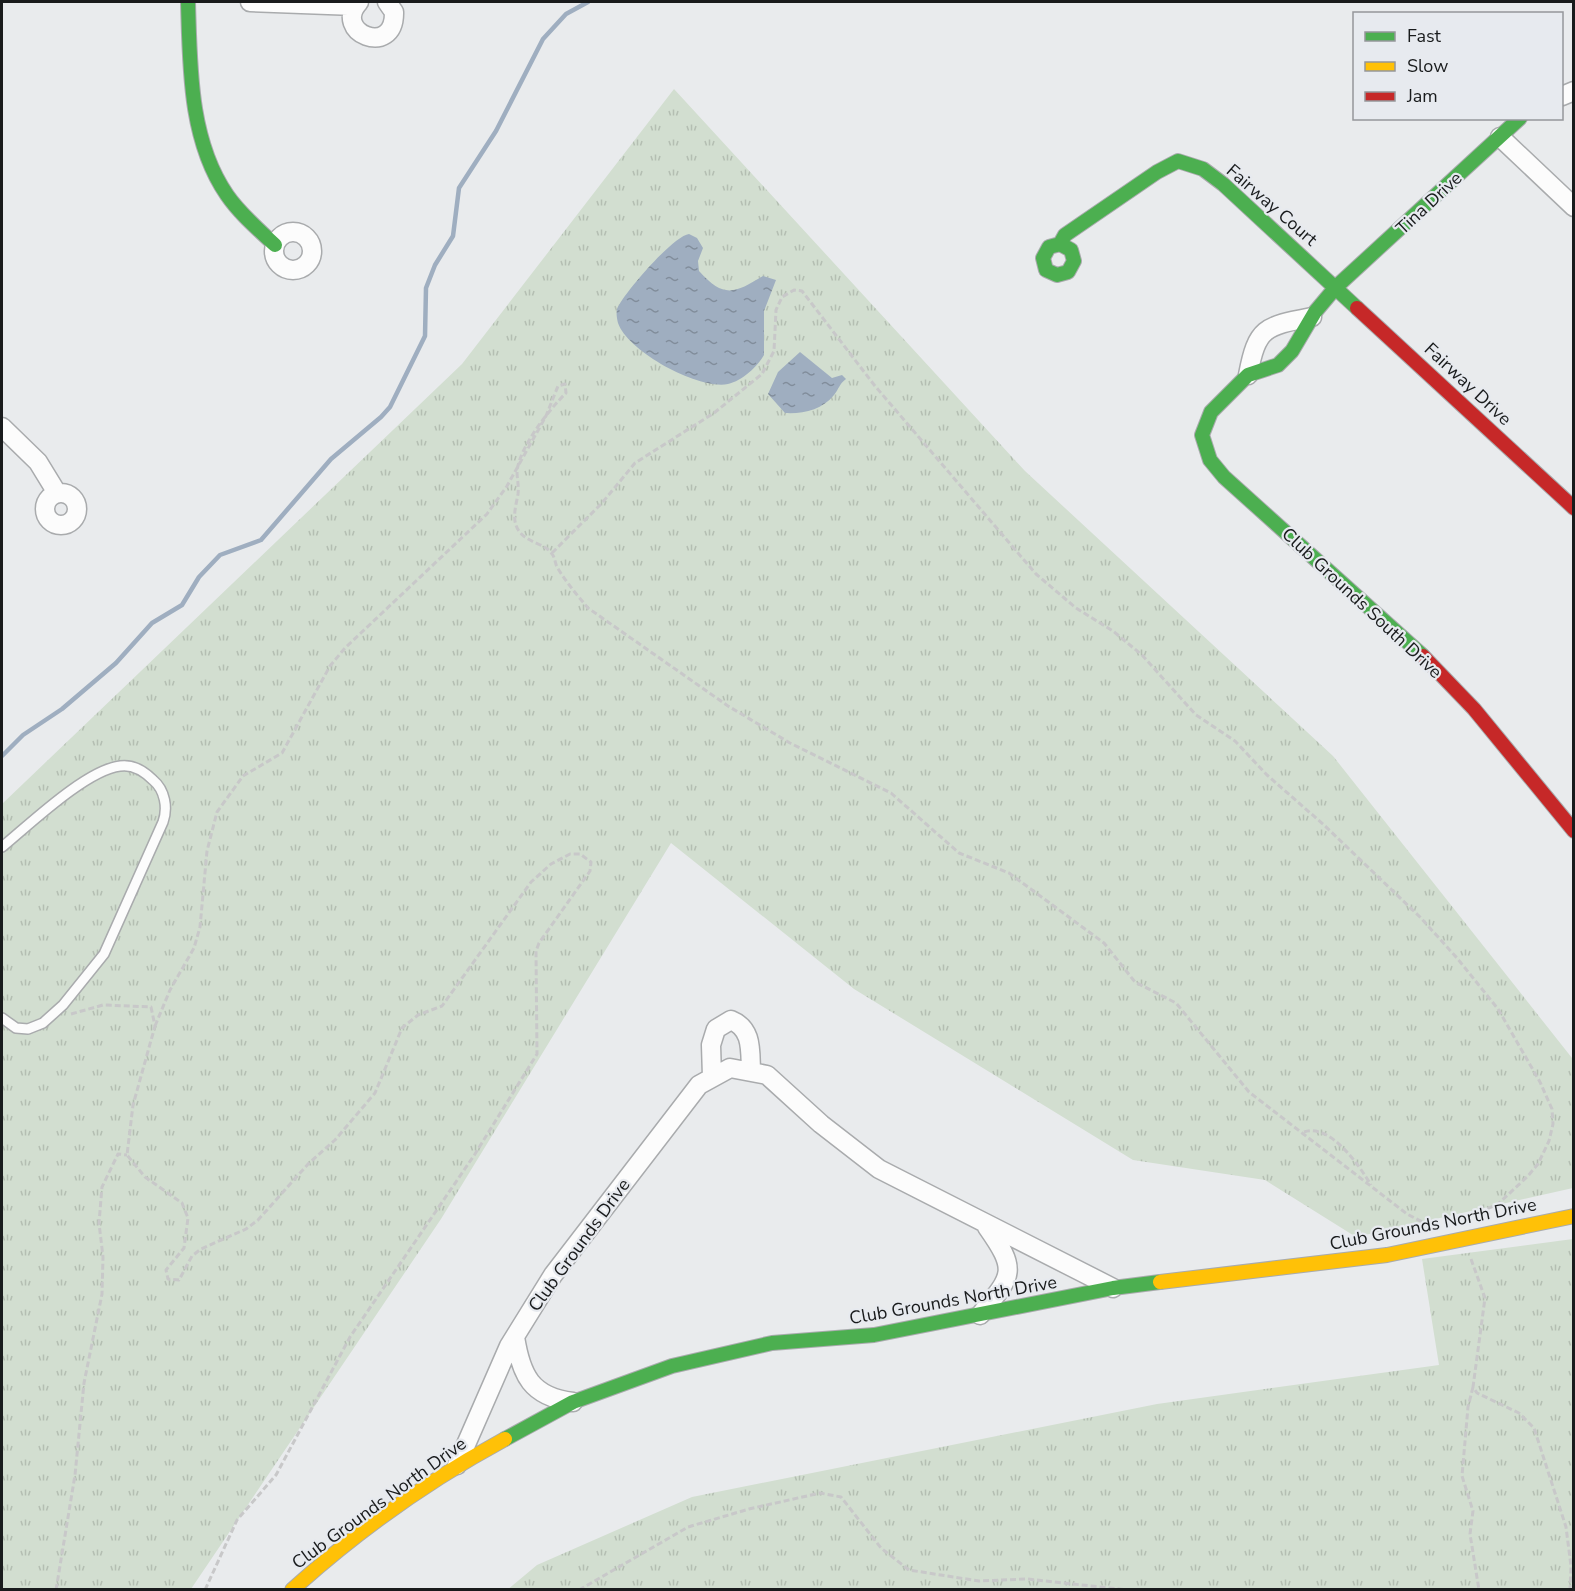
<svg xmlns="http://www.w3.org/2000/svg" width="1575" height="1591" viewBox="0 0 1575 1591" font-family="'Nunito Sans',sans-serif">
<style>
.grass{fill:url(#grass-tufts)}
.water{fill:url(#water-ripples)}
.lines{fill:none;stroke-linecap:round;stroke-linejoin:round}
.stream{stroke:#9faec0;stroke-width:4.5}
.lane-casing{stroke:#a9abad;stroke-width:12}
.street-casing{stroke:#a9abad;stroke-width:21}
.fast-casing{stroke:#a9abad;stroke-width:16}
.slow-casing{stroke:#a9abad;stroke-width:16}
.jam-casing{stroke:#a9abad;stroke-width:16}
.path{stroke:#c8c8c9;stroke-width:3;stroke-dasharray:6 3;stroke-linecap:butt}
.lane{stroke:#fcfcfc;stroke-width:9}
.street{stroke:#fcfcfc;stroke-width:18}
.fast{stroke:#4caf50;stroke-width:14}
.slow{stroke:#ffc107;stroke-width:14}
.jam{stroke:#c62828;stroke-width:14}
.labels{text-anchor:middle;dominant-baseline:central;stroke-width:4.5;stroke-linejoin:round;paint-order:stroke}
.street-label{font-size:18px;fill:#191b1c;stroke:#e7eaef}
</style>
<defs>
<pattern id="grass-tufts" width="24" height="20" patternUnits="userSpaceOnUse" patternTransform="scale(1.5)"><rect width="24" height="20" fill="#d2ded0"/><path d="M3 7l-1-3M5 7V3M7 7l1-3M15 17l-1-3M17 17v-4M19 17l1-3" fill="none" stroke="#b4beb2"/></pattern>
<pattern id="water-ripples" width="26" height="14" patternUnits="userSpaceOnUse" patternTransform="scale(1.5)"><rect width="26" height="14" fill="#9faec0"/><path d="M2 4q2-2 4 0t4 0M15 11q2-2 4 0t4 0" fill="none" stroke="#818d9b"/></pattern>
</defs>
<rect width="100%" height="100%" fill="#e9ebed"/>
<path class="grass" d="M674,89L1025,471L1333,756L1572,1058L1573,1188L1356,1237L1265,1180L1133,1160L854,989L671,843L441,1219L191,1589L2,1590V804L462,364Z
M1573,1239V1589L507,1590L537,1565L692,1497L1157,1404L1439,1365L1422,1259Z"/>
<path class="water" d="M689,234L697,238L703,248L698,261L699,271C724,299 735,293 763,276L776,280L764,311V355C758,366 742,381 728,384C699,390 628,352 618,323C617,319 616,314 617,309C623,294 673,236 689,234Z
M800,352L832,378L842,375L846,379C839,384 839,389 834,395C822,410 803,414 785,413L768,394L778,372Z"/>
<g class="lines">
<path class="stream" d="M2,756L23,735L62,709L116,663L152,623L182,605L199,577L220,555L261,540L331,459L381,417L390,407L425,336L426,288L435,265L453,236L459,188L496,131L543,39L566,14L588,2"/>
<defs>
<path id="lane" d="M2,847C29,825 86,770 120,766C133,764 144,771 153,780C165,790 168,808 163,822L104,954L63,1005L43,1023L28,1029L16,1028L2,1018"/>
<path id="street" d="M250,2L355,6
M359,2C331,32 395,59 394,12L387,2
M1562,96L1574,91
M1500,137L1574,207
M274 251a19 19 0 1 1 38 0a19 19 0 1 1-38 0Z
M1248,375C1257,327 1265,326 1312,317
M2,427L38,462L57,493
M45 509a16 16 0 1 1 32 0a16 16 0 1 1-32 0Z
M712,1077L711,1045L716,1029L731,1020C753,1029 750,1051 751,1071
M980,1315C1013,1275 1018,1271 987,1227
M515,1337C521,1375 531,1397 573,1402
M457,1465L509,1346L553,1275L699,1085L730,1068L767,1075L821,1124L879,1169L1113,1288"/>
<path id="fast" d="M188,2C190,66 189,140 227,195C240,214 258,229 275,245
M1060,244L1071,250L1074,261L1068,272L1057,275L1046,270L1043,258L1049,247L1060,244L1065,235L1157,172L1178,161L1203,169L1223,184L1357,308
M1423,656L1224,477L1210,460L1202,435L1211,412L1248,375L1278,365L1292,351L1315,312L1336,287L1520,118
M505,1439L573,1402L672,1366L772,1343L874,1335L1113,1288L1160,1282"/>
<path id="slow" d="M1160,1282L1387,1255L1574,1216
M292,1590C356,1532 429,1480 505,1439"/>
<path id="jam" d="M1357,308L1574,508
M1423,656L1474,709L1574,831"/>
</defs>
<use href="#lane" class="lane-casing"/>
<use href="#street" class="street-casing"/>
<use href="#fast" class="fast-casing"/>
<use href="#slow" class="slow-casing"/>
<use href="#jam" class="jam-casing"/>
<path class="path" d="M552,553L602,503L635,463L714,413L762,374L774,351L776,310L782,297L794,290L802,291L875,386L1036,574L1076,608L1113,631L1142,655L1196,715L1235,741L1267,775L1324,825L1420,917L1457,958L1498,1009L1540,1082L1552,1109L1553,1124L1549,1141L1538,1164L1527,1177L1498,1204L1473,1215
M71,1014L103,1005L151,1007L155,1026L133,1105L127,1155L145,1177L182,1203L188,1218L184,1248L166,1270L168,1279L179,1280L192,1256L201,1249L246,1229L258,1220L309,1163L335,1140L375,1093L402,1028L418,1015L442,1006L531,882L551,864L570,854H580L591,862L590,871L539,943L536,951L537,1054L475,1154L350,1337L276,1475L237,1520L205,1590
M155,1026L170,990L194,948L200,927L207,851L217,812L243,776L282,753L330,666L345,648L487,514L507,486L546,416L558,386L565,384L566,393C549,410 520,446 517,471C517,479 519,486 518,494C516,506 511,520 519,531C527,543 545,543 552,554C555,557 555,563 557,567C566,582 577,595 588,608L728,706L790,743L891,793L959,853L1009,873L1104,943L1135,982L1176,1003L1249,1092L1407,1214L1430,1226
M1304,1132C1330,1123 1359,1165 1371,1185
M1471,1259L1485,1298L1473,1387L1477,1393L1519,1413L1534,1428L1566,1527L1571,1566L1570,1590
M1473,1387L1468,1407L1462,1476L1473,1511L1470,1534L1479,1590
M56,1590L75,1475L84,1383L102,1294L103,1257L99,1223L102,1187L118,1154L127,1155
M579,1590L688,1527L749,1509L820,1493L841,1497L881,1548L909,1570L979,1581L1027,1579L1128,1590
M899,1590H914
M1397,1590H1402"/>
<use href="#lane" class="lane"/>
<use href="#street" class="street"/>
<use href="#fast" class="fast"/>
<use href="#slow" class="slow"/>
<use href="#jam" class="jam"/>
</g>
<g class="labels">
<g class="street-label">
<text transform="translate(1429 203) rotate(-43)">Tina Drive</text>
<text transform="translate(1272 205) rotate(41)">Fairway Court</text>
<text transform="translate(1468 384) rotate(43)">Fairway Drive</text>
<text transform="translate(1362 603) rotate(43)">Club Grounds South Drive</text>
<text transform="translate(1433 1224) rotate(-11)">Club Grounds North Drive</text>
<text transform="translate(579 1245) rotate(-54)">Club Grounds Drive</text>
<text transform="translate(953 1300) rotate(-10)">Club Grounds North Drive</text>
<text transform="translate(379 1503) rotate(-36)">Club Grounds North Drive</text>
</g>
</g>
<rect width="1575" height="1591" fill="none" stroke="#191b1c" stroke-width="6"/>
<rect x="1353" y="12" width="210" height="108" fill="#e7eaef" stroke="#95979b" stroke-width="1.5"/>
<rect x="1365" y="32" width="30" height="9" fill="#4caf50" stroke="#95979b" stroke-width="1.5"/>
<text x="1407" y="42" font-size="18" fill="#191b1c">Fast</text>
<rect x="1365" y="62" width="30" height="9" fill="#ffc107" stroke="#95979b" stroke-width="1.5"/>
<text x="1407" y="72" font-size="18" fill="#191b1c">Slow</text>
<rect x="1365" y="92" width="30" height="9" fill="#c62828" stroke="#95979b" stroke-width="1.5"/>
<text x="1407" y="102" font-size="18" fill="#191b1c">Jam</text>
</svg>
